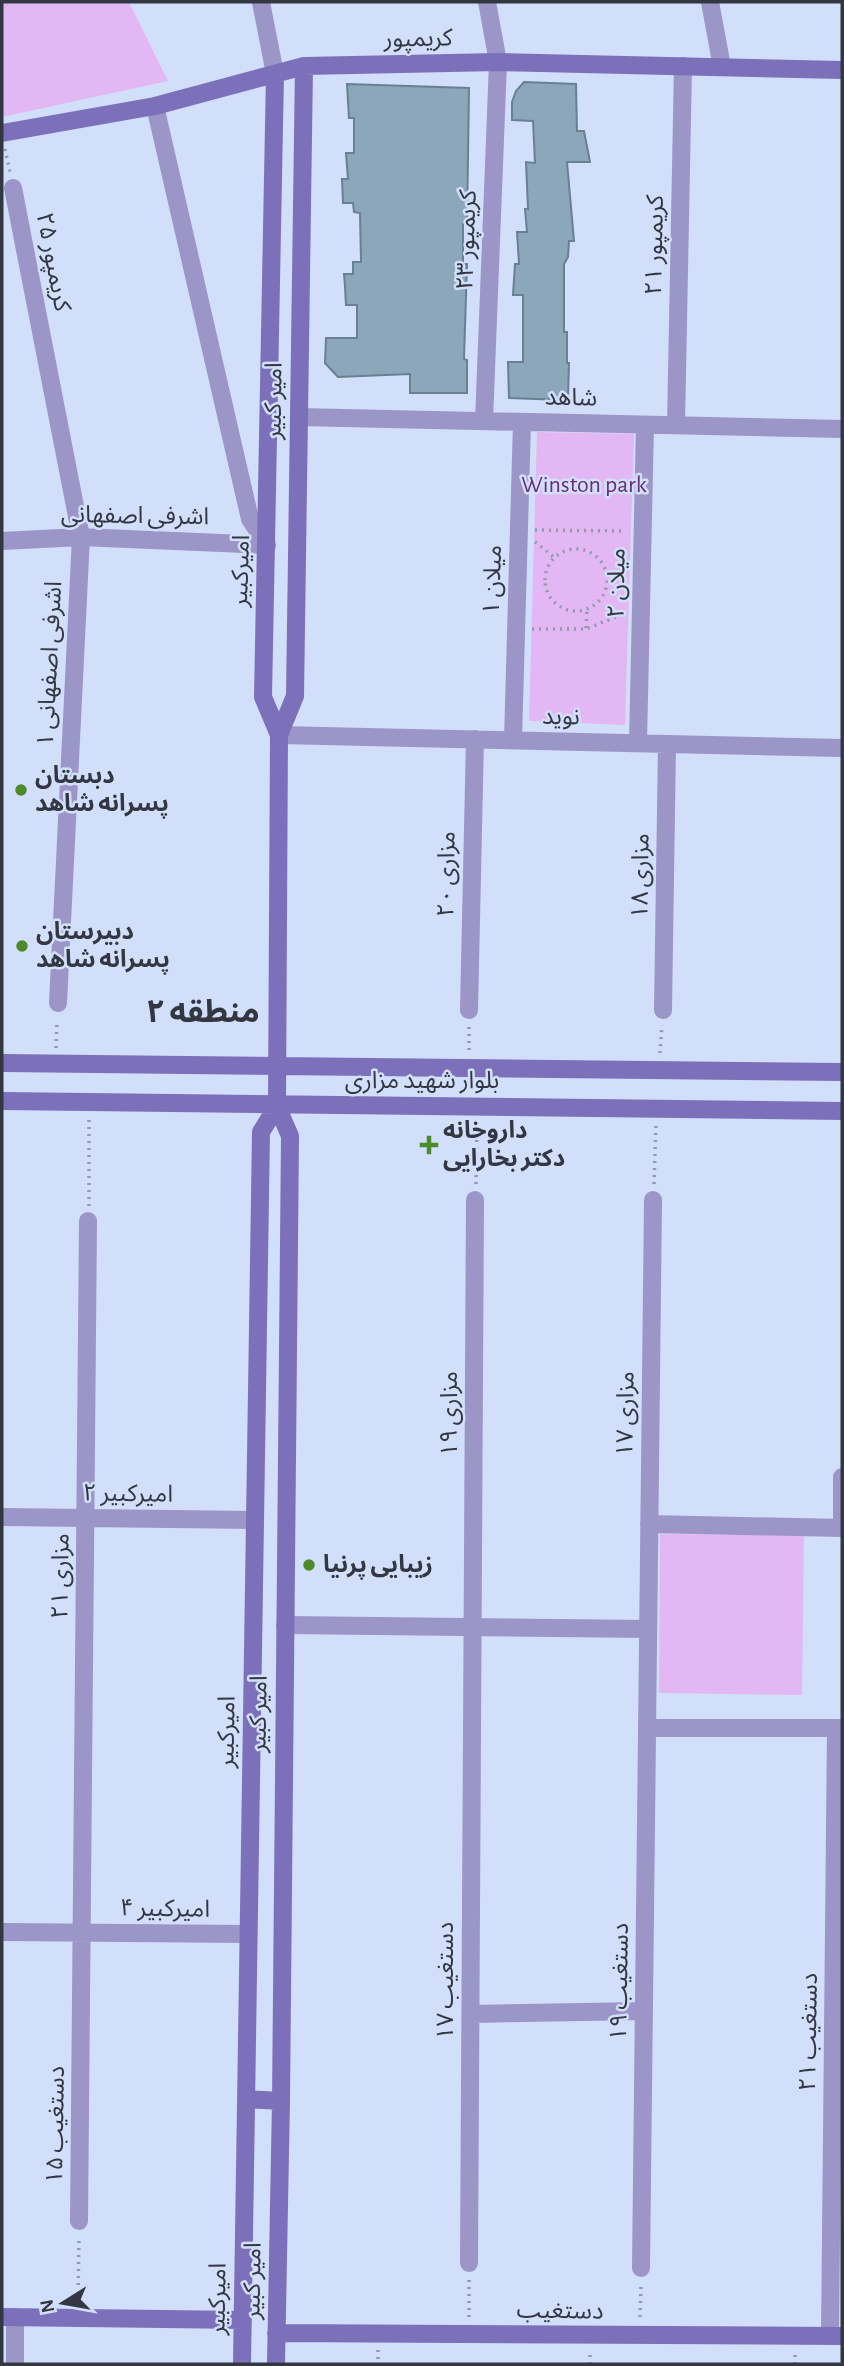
<svg xmlns="http://www.w3.org/2000/svg" width="844" height="2366" viewBox="0 0 844 2366" font-family="'Alegreya Sans','Noto Sans Arabic',sans-serif">
<style>
.green{fill:#e3b7f3}
.building{fill:#8da7ba;stroke:#678092;stroke-width:2}
.lines{fill:none;stroke-linecap:round;stroke-linejoin:round}
.path{stroke:#909aae;stroke-width:3.5;stroke-dasharray:2 5;stroke-linecap:butt}
.street{stroke:#9c95c8;stroke-width:18}
.secondary{stroke:#7d70ba;stroke-width:18}
.poi-dot{fill:#4d8a29;stroke:#d2dffa;stroke-width:2.5}
.labels{text-anchor:middle;dominant-baseline:central;stroke-width:5;stroke-linejoin:round;paint-order:stroke}
.street-label{font-size:24px;fill:#323742;stroke:#d2dffa}
.park-label{font-size:24px;fill:#672d7a;stroke:#d2dffa}
.poi-label{font-size:24px;font-weight:bold;fill:#323742;stroke:#d2dffa;text-anchor:start}
.district-label{font-size:32px;font-weight:bold;fill:#323742;stroke:#d2dffa}
</style>
<rect width="100%" height="100%" fill="#d2dffa"/>
<path class="green" d="M2,2H129L168,81L2,117Z
M537,432L634,434L625,725L529,721Z
M660,1534L804,1535L802,1695L659,1693Z"/>
<path class="building" d="M524,82L576,84L577,131H584L590,162H567L574,241H569L568,257L564,264V332H567V363H569L568,397L563,400L509,398L508,362H523V295H513L515,264H519L517,232H527L525,209H528L526,162L535,163L533,121L512,120V102L516,91Z
M347,84L469,88L467,224H463V264H467L464,359L467,360V393H410V374L338,377L325,363L326,338H357V305H346L345,287L344,274H353V262H361L360,213L354,212L353,203H343L342,179H348L346,153H354V118H349Z"/>
<g class="lines">
<path class="path" d="M5,149L10,172
M535,530L625,531
M535,542L555,558
M545 580a31 31 0 1 1 62 0a31 31 0 1 1-62 0Z
M586,628L587,609
M532,629H586L623,614
M469,1027V1050
M56,1048L57,1020
M660,1053L662,1025
M476,1184L477,1125
M654,1184L656,1125
M89,1206V1119
M78,2299L79,2237
M469,2317V2279
M640,2317L641,2286
M378,2350V2364
M590,2364V2352
M795,2364V2352"/>
<path class="street" d="M261,2L275,74
M710,2L722,67
M155,106L250,519L267,545
M13,188L81,537L58,1003
M299,417L842,429
M484,421L498,62L487,2
M676,425L683,66
M2,541L81,537L267,545
M279,735L842,748
M513,740L522,422
M638,743L645,425
M469,1010L475,739
M663,1010L667,744
M2,1517L254,1520
M649,1524L842,1528
M842,1528V1477
M285,1625L648,1629
M647,1728H842
M2,1932L248,1934
M471,2014L644,2011
M79,2221L88,1221
M469,2263L475,1200
M641,2268L653,1200
M830,2336L836,1728
M15,2364V2317"/>
<path class="secondary" d="M275,74L263,697L279,735L277,1106L290,1136L281,2101L276,2364
M2,133L155,106L304,66L498,62L842,70
M279,735L295,696L304,66
M2,1063L842,1072
M2,1101L842,1111
M246,2099L281,2101
M2,2317L243,2320
M276,2333L842,2336
M242,2364L261,1132L277,1106"/>
</g>
<g class="poi-dot">
<circle cx="21" cy="790" r="7"/>
<circle cx="22" cy="946" r="7"/>
<path d="M425.5 1134.5h7v7h7v7h-7v7h-7v-7h-7v-7h7z"/>
<circle cx="309" cy="1565" r="7"/>
</g>
<g class="labels">
<g class="street-label">
<text transform="translate(418 39) rotate(-1)">کریمپور</text>
<text transform="translate(467 240) rotate(-88)">کریمپور ۲۳</text>
<text transform="translate(655 245) rotate(-89)">کریمپور ۲۱</text>
<text transform="translate(53 262) rotate(79)">کریمپور ۲۵</text>
<text transform="translate(571 398) rotate(1)">شاهد</text>
<text transform="translate(274 401) rotate(-89)">امیر کبیر</text>
<text transform="translate(135 516) rotate(1)">اشرفی اصفهانی</text>
<text transform="translate(241 571) rotate(-88)">امیرکبیر</text>
<text transform="translate(493 580) rotate(-88)">میلان ۱</text>
<text transform="translate(617 583) rotate(-89)">میلان ۲</text>
<text transform="translate(50 664) rotate(-87)">اشرفی اصفهانی ۱</text>
<text transform="translate(561 717) rotate(1)">نوید</text>
<text transform="translate(447 874) rotate(-89)">مزاری ۲۰</text>
<text transform="translate(641 876) rotate(-89)">مزاری ۱۸</text>
<text x="422" y="1081">بلوار شهید مزاری</text>
<text transform="translate(450 1414) rotate(-90)">مزاری ۱۹</text>
<text transform="translate(626 1414) rotate(-89)">مزاری ۱۷</text>
<text transform="translate(128 1494) rotate(1)">امیرکبیر ۲</text>
<text transform="translate(61 1576) rotate(-89)">مزاری ۲۱</text>
<text transform="translate(259 1714) rotate(-89)">امیر کبیر</text>
<text transform="translate(227 1732) rotate(-89)">امیرکبیر</text>
<text transform="translate(165 1909) rotate(1)">امیرکبیر ۴</text>
<text transform="translate(446 1981) rotate(-90)">دستغیب ۱۷</text>
<text transform="translate(620 1982) rotate(-89)">دستغیب ۱۹</text>
<text transform="translate(809 2032) rotate(-89)">دستغیب ۲۱</text>
<text transform="translate(56 2125) rotate(-89)">دستغیب ۱۵</text>
<text transform="translate(253 2281) rotate(-89)">امیر کبیر</text>
<text transform="translate(218 2299) rotate(-89)">امیرکبیر</text>
<text transform="translate(560 2311) rotate(1)">دستغیب</text>
</g>
<g class="park-label">
<text x="584" y="485">Winston park</text>
</g>
<g class="poi-label">
<text x="35" y="776">دبستان<tspan x="35" dy="28">پسرانه شاهد</tspan></text>
<text x="36" y="932">دبیرستان<tspan x="36" dy="28">پسرانه شاهد</tspan></text>
<text x="443" y="1131">داروخانه<tspan x="443" dy="28">دکتر بخارایی</tspan></text>
<text x="323" y="1565">زیبایی پرنیا</text>
</g>
<g class="district-label">
<text x="203" y="1012">منطقه ۲</text>
</g>
</g>
<rect width="844" height="2366" fill="none" stroke="#323742" stroke-width="7"/>
<g transform="translate(63 2303) rotate(259)" stroke="#d2dffa" stroke-width="5" paint-order="stroke">
<path d="M0-5L12 26L0 18L-12 26Z" fill="#323742"/>
<text y="-10" font-size="19" font-weight="bold" text-anchor="middle" fill="#323742">N</text>
</g>
</svg>
